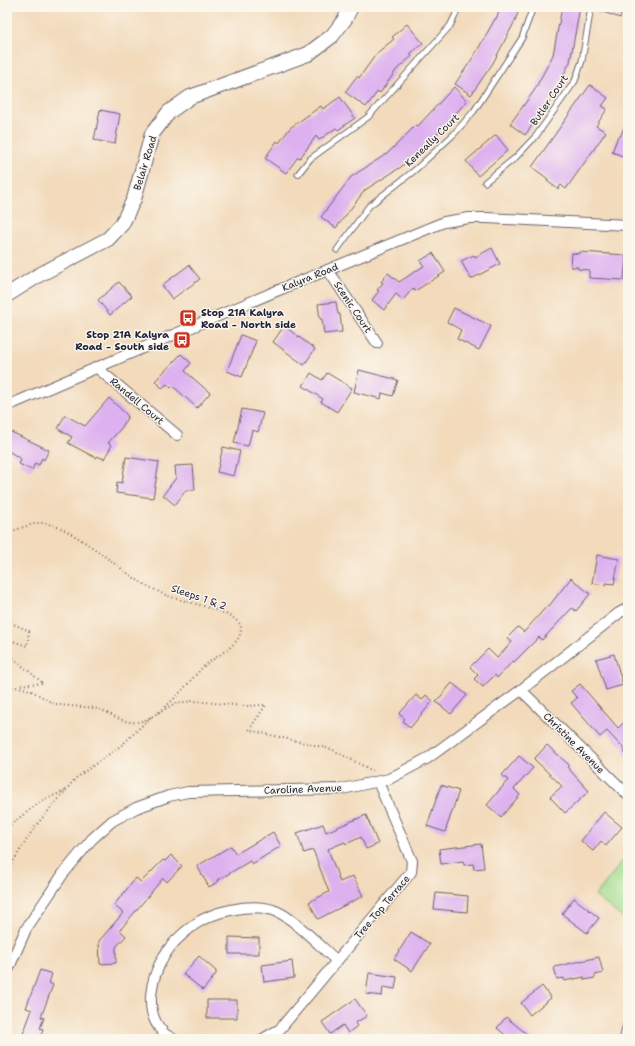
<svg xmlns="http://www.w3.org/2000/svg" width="635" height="1046" viewBox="0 0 635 1046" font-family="'Shantell Sans',sans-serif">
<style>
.green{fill:#a5dd8f;stroke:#648065}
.building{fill:#ddb0f0}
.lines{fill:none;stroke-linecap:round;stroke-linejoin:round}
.lane-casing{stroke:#6b6268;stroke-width:7}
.street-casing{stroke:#6b6268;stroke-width:12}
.secondary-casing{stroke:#6b6268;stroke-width:16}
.path{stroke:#6b6268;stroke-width:2;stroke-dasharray:1 3;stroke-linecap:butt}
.lane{stroke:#fff;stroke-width:5}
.street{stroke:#fff;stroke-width:10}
.secondary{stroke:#fff;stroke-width:14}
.labels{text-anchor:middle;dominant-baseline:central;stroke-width:3;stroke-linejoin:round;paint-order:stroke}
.street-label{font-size:10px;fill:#22223b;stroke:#fbf7ec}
.poi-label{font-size:10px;font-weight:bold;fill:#22223b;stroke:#fbf7ec;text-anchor:start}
</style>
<rect width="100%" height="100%" fill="#fbf7ec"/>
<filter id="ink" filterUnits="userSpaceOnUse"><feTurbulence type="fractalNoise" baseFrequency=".025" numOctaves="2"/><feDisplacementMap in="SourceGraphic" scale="8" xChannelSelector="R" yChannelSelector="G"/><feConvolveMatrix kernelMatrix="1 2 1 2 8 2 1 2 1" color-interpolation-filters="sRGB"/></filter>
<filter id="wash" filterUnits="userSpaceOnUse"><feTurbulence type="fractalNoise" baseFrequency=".012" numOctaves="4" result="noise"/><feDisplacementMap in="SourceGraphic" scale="16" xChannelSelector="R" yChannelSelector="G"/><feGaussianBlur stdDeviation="0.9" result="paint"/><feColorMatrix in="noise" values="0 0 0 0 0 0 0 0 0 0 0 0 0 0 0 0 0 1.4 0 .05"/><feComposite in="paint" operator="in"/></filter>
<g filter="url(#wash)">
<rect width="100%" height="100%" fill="#f2dabb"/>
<path class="green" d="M628,854V922L595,896Z"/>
<g id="blocks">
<path class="building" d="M501,7H520L515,21L493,63L471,95L455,84L474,56L495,19H496Z
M562,7L570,9L571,7H580L570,62L551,100L525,135L510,124L534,91L553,55Z
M595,7H624L620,18L595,9Z
M407,24L423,43L410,54L412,56L397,69L380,93L378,91L366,107L345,92L357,76L359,78L377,53L394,39L392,37Z
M590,85L608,98L602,106L607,109L596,126L606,132L566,189L561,185L558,189L547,181L548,179L532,167Z
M454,87L467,101L436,135L435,134L401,167L365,190L336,228L321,217L351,177L388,153L416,125L417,127Z
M340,97L355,118L338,130L336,128L319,140L316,136L300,158L298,157L286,173L265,158L277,141L279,143L290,128L321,106L323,109Z
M100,110L120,114L115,144L94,140Z
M627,120H628V158L612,152L618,136L620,137Z
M496,135L508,150L478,176L466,161Z
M492,248L500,264L471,279L461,261L474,255L475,257Z
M580,252L626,255L624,280L589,278V270L578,269V267H571L572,253L579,254Z
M433,253L445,272L415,291L413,288L403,300L396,294L384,310L372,300L379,291L377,290L383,283L381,282L388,273L399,282L424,266L420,261Z
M189,265L200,279L172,299L162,285Z
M119,282L132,296L110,315L98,300Z
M336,302L338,314H340L342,332L324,334L322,319H320L318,304Z
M454,308L491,326L479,350L457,339L461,330L447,322Z
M284,326L315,349L304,365L273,342Z
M241,335L256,341L242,377L227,371Z
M181,354L191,363L185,371L210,393L197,408L173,386L171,388L167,384L162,388L155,381Z
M359,370L398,380L393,396L382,393L381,399L354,392Z
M311,373L322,380L327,373L352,388L337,412L321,402L323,399L303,386Z
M109,398L128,416L122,427L108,443L112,445L104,459L97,456L96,458L68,443L72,437L58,429L65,415L85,426Z
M242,409L263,413L258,432L252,430L248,446L234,443Z
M7,430L49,450L44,460L42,458L39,465L35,463L32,470L19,464L21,459L7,450Z
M223,447L240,451L234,476L217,472Z
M126,457L159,462L153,498L116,493L117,482L122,483Z
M193,465L195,490H186L175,505L163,495L176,478L175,466Z
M597,555L619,559L614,584L606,583L605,585L592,583Z
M571,578L590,594L576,611L572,608L542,640L539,637L514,662L513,661L497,678L495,675L483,687L474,679L478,675L470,667L488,649L497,658L512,642L507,638L518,627L524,632L548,605L549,606Z
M614,654L623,685L606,690L596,659Z
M452,683L467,695L451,714L436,702Z
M580,684L618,728L628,719V756H626L622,745L621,746L607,731L600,737L571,703L577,698L571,691Z
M416,695L422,700L426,695L433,701L410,728L403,721L405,719L399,714Z
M547,745L569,765L567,767L589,791L565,813L550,797L562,786L534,759Z
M519,756L533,768L514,789L520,795L501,817L487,805L508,780L502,775Z
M441,785L459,791L445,832L427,826Z
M604,812L622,827L606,846L601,841L593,851L581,841Z
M366,815L378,844L366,849L361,837L346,844L345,842L328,849L340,882L353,876L363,896L318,919L309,902L329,892L313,850L304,853L297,833L323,824L326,832Z
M273,832L281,846L252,864L250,861L218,880L219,881L209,887L197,866L231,846L236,854Z
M481,844L484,868L474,869L473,864L464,865L463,861L441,864L439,849Z
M171,855L182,866L167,882L163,878L120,930L126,936L116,947V963L100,964L99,941L123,913L114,905L136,878L141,882L163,860L165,861Z
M436,893L468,896L467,912L434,909Z
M574,898L599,918L587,933L562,914Z
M411,932L430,944L412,971L394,959Z
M229,937L259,938V954H229Z
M199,956L216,971V974L203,990L183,974Z
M599,957L603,973L595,975V978L584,980V977L564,981V978L557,979L554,967Z
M292,961L294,978L264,982L262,965Z
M40,970L52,974L49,983L53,985L41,1017L44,1018L40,1028L43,1029L40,1039H21L32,1010L26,1008Z
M369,973L397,977L395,989L383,987L382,996L366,994Z
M542,986L551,998L530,1015L521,1003Z
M355,999L367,1016L355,1023L357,1026L348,1033L343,1025L330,1034L322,1022Z
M207,1000H237V1018H207Z
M506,1017L512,1022L533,1039H510L497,1028Z"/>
</g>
</g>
<g filter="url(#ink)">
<use href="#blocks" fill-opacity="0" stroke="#6b6268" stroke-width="1"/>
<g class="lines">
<defs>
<path id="lane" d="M298,174L310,159L368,117L450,26L455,16L458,7
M485,182L515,158L536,136L575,81L582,61L591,7
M337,250L369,206L415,170L454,134L474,111L522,38L533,7"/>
<path id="street" d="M328,270L377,343
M96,367L177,435
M7,406L274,292L444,222L469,218H486L628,225
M521,690L628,795
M7,972L26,929L63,874L92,839L112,821L136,808L169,796L188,792L342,789L389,779L428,758L521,690L619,613L628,608
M173,1039C170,1037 165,1035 163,1032C143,1012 151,978 164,956C171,944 183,933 194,925C213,911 250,903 273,910C291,915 322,948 337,961
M263,1039L280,1029L411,872L412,861L378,782
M625,1039L628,1026"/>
<path id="secondary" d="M7,295L39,275L108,239L122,224L134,199L152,134L169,112L190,97L308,54L332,36L345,19L351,7"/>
</defs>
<use href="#lane" class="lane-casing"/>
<use href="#street" class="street-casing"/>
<use href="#secondary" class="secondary-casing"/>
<path class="path" d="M7,533C16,530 30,524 39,523C66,521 117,568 142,583C149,587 156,590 163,594C182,602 223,608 237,621C241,624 242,629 240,634C238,646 211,659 202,668C186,685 156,726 130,722C117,720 106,710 93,708C82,706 60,707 51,702C36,694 26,684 7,688
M7,621L29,631L27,646L7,639
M7,653L43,683L18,685
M158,713L176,703L193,701L245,706L266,705L249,730L331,749L373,771
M7,827L43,800L65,791
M7,871L34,828L76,778L123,744L151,717"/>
<use href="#lane" class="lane"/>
<use href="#street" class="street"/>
<use href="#secondary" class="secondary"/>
</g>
</g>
<defs>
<symbol id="bus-square" viewBox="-11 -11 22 22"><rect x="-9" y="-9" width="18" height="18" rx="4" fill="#c8321e" stroke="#fbf7ec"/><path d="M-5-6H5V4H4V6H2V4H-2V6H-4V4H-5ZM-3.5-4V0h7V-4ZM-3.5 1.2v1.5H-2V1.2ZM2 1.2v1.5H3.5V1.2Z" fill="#fff"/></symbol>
</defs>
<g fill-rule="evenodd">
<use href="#bus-square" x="178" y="308" width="20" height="20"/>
<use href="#bus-square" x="172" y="330" width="20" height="20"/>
</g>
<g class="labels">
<g class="street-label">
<text transform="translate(549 100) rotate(-56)">Butler Court</text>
<text transform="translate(432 140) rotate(-44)">Keneally Court</text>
<text transform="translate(145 163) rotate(-73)">Belair Road</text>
<text transform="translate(310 277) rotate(-22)">Kalyra Road</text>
<text transform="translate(353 307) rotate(56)">Scenic Court</text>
<text transform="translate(137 401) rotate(40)">Randell Court</text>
<text transform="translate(199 597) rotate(19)">Sleeps 1 &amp; 2</text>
<text transform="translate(574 743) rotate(45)">Christine Avenue</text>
<text transform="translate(303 789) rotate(-2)">Caroline Avenue</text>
<text transform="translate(382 907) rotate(-50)">Tree Top Terrace</text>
</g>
<g class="poi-label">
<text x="201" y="312">Stop 21A Kalyra<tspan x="201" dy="12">Road - North side</tspan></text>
<text x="169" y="334" text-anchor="end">Stop 21A Kalyra<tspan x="169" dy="12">Road - South side</tspan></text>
</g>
</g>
<rect width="635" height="1046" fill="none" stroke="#fbf7ec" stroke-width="24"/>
</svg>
